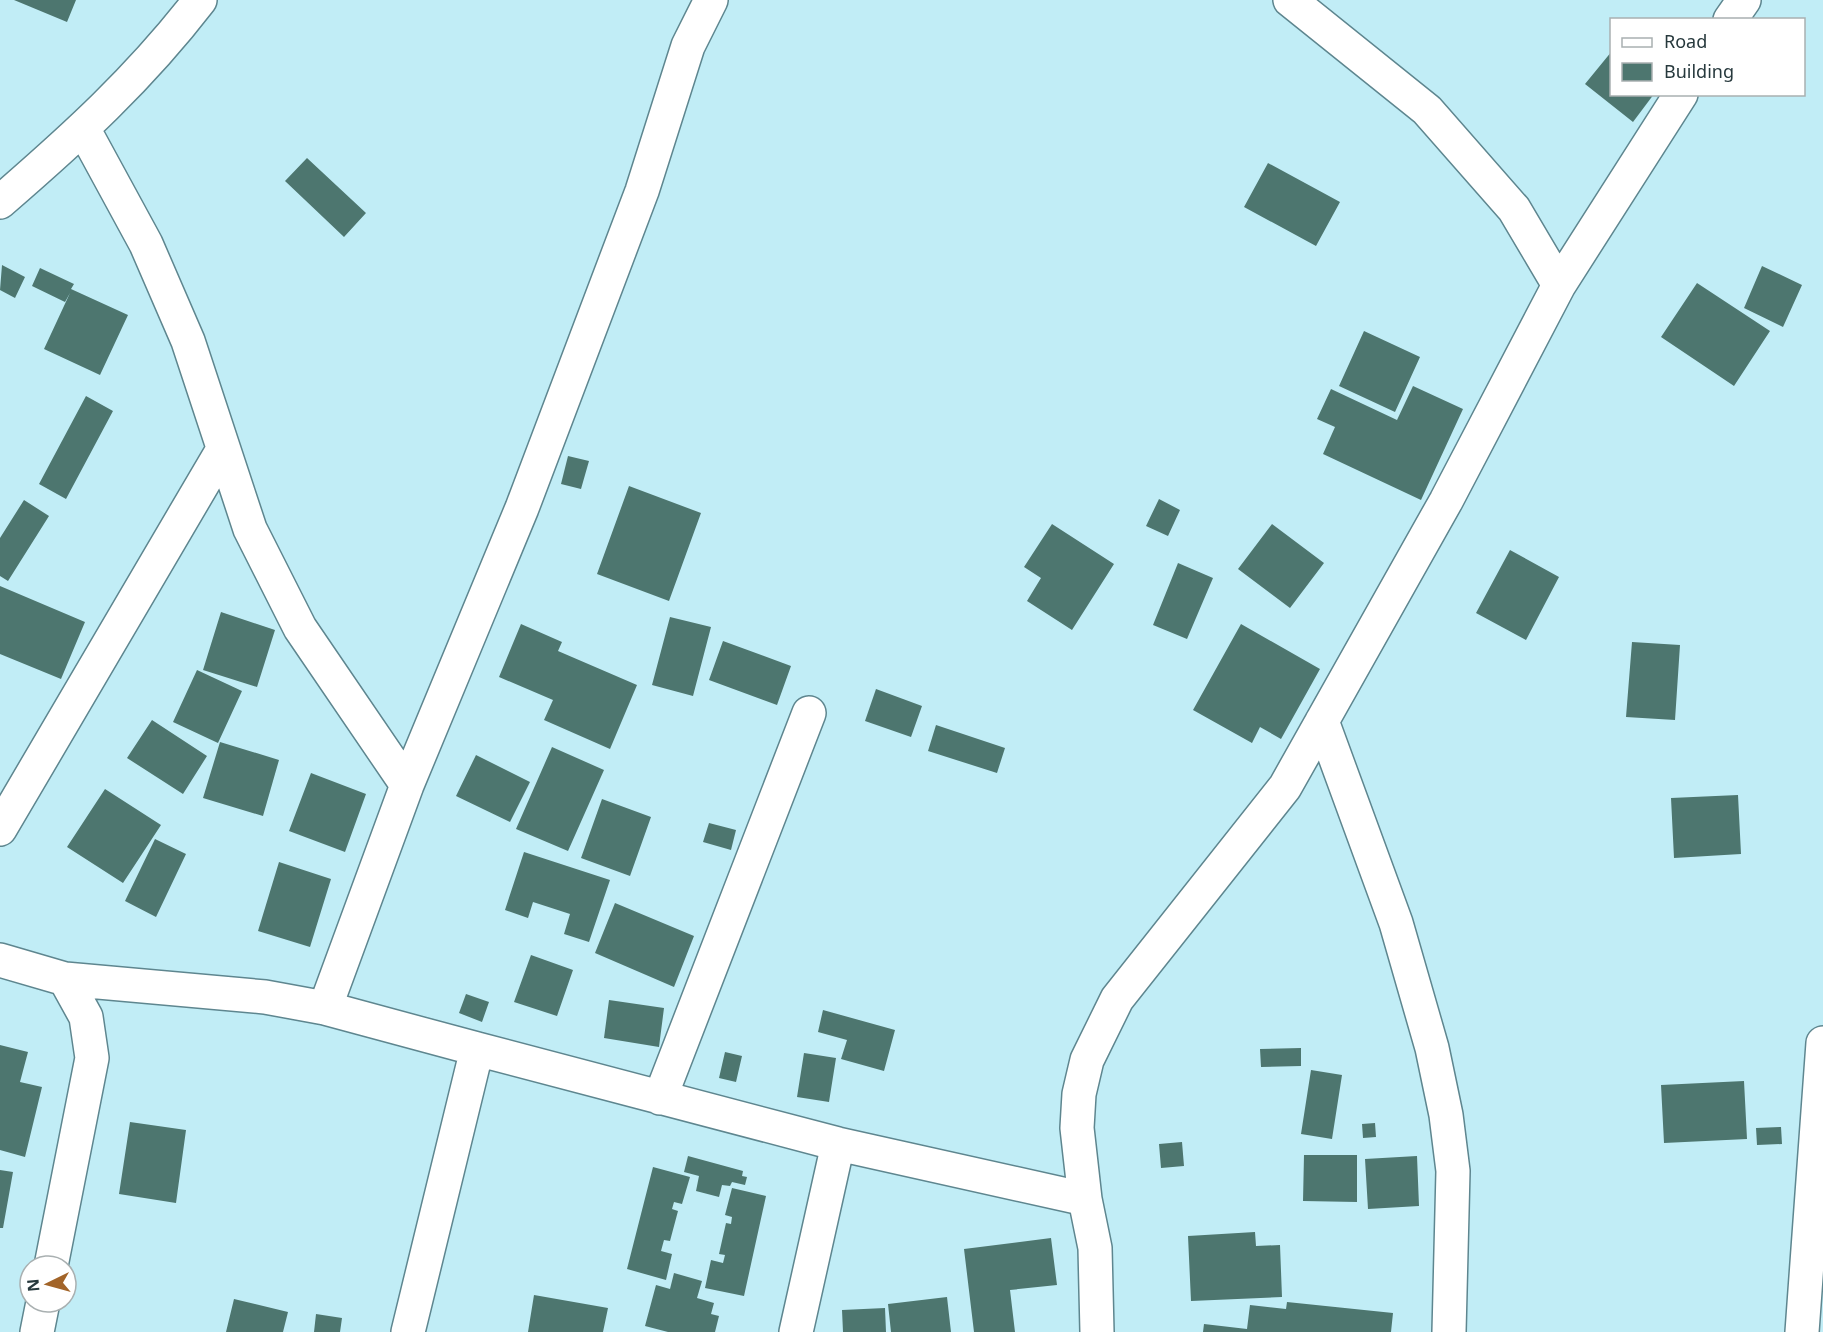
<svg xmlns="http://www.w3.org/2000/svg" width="1823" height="1332" viewBox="0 0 1823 1332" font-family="'Noto Sans',sans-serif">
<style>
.building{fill:#4d766f}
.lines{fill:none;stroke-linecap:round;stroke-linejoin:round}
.minor-casing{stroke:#5e868f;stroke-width:36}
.minor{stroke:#fff;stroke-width:33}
</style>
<rect width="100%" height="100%" fill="#c1edf6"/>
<path class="building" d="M14,0H76L67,22Z
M1612,51V94H1654L1633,122L1585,84Z
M307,158L366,213L344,237L285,181Z
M1268,163L1340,202L1316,246L1244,207Z
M2,265L25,277L15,298L0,290Z
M1762,266L1802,285L1783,327L1744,308Z
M40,268L74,284L71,289L128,315L100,375L44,349L70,293L65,302L32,286Z
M1697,283L1770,331L1734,386L1661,337Z
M1364,331L1420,357L1395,412L1339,386Z
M1413,386L1463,409L1421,500L1323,454L1335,427L1317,419L1331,389L1397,420Z
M86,396L113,411L66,499L39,484Z
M568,456L589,461L581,489L561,484Z
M629,486L701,513L669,601L597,574Z
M1159,499L1180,510L1168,536L1146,526Z
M24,500L49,516L8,581L0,576V538Z
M1052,524L1114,564L1072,630L1027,601L1041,578L1024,567Z
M1272,524L1324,563L1290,608L1238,569Z
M1510,550L1559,577L1526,640L1476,613Z
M1178,563L1213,578L1187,639L1153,625Z
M0,586L85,622L61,679L0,654Z
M221,612L275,630L257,687L203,670Z
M670,617L711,627L693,696L652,685Z
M521,624L562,642L558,651L637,685L610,749L544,720L553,700L499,677Z
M1241,624L1320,669L1281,739L1260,727L1252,743L1193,710Z
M723,641L791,666L777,705L709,680Z
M1632,642L1680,645L1675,720L1626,717Z
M197,670L242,691L218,743L173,722Z
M876,689L922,706L911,737L865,721Z
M152,720L207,756L183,794L127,758Z
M936,725L1005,748L997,773L928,751Z
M220,742L279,760L263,816L203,798Z
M552,747L604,770L568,851L516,829Z
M476,755L530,782L510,822L456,796Z
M311,773L366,794L345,852L289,831Z
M105,789L161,825L123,883L67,847Z
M1738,795L1741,854L1674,858L1671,798Z
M602,799L651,817L630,876L581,858Z
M709,823L736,830L731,850L703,842Z
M155,839L186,854L156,917L125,901Z
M524,852L610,880L589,942L564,934L570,914L533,902L528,918L505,910Z
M279,862L331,879L310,947L258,931Z
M615,903L694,936L674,987L595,953Z
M531,955L573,970L557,1016L514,1002Z
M466,994L489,1002L482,1022L459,1013Z
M609,1000L664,1008L659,1047L604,1038Z
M823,1010L895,1030L884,1071L841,1059L847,1040L818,1032Z
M0,1045L28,1052L20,1082L42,1087L25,1157L0,1150Z
M1301,1048V1066L1261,1067L1260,1049Z
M725,1052L742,1056L736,1082L719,1078Z
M804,1053L836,1058L829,1102L797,1097Z
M1311,1070L1342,1075L1332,1139L1301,1134Z
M1744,1081L1747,1139L1664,1143L1661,1085Z
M130,1122L186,1130L176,1203L119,1194Z
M1375,1123L1376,1137L1363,1138L1362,1124Z
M1781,1127L1782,1144L1757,1145L1756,1128Z
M1182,1142L1184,1166L1161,1168L1159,1144Z
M1304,1155H1357V1202L1303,1201Z
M688,1156L743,1171L742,1176L747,1177L745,1185L732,1182L730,1186L722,1185L719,1197L696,1191L699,1176L684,1172Z
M1417,1156L1419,1206L1368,1209L1365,1159Z
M653,1167L690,1177L682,1204L674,1202L672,1209L678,1211L670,1241L664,1240L661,1251L672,1254L666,1280L627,1269Z
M0,1170L13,1172L3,1228H0Z
M732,1188L766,1196L744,1296L705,1288L711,1260L723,1263L725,1255L719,1254L726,1223L731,1224L732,1217L725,1215Z
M1255,1232L1256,1246L1280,1245L1282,1297L1191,1301L1188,1236Z
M1051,1238L1057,1285L1010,1290L1015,1332H974L964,1249Z
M674,1273L702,1281L697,1298L714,1303L711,1314L719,1316L715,1332H668L645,1326L656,1285L670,1289Z
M534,1295L608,1308L603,1332H528Z
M947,1297L951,1332H891L888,1304Z
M234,1299L288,1312L283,1332H226Z
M1287,1302L1393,1313L1391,1332H1203L1204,1324L1247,1329L1250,1305L1286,1309Z
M885,1308L886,1332H843L842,1310Z
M316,1314L342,1318L340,1332H314Z"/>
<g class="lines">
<defs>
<path id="minor" d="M1290,0L1427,110L1514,209L1559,285
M1730,20L1744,0
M84,130L146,244L188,341L250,529L300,628L407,785
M0,202C74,138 140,78 200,0
M1322,721L1396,923L1432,1048L1446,1115L1453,1171L1449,1332
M0,829L222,451
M0,960L65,979L86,1017L92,1058L51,1266
M65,979L265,997L325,1008L477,1049L408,1332
M325,1008L407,785L522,508L642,191L688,46L711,0
M477,1049L838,1144L1085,1199
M660,1098L809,713
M37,1332L43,1302
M796,1332L838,1144
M1097,1332L1095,1248L1085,1199L1077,1128L1079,1094L1087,1060L1117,999L1285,787L1446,501L1559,285L1681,94
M1802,1332L1823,1043"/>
</defs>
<use href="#minor" class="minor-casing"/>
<use href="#minor" class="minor"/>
</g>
<rect x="1610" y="18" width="195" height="78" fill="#ffffff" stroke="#a9b0b1" stroke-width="1.5"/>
<rect x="1622" y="38" width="30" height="9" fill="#ffffff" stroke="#a9b0b1" stroke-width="1.5"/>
<text x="1664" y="48" font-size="18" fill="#27393d">Road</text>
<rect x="1622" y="63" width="30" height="18" fill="#4d766f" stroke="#a9b0b1" stroke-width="1.5"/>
<text x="1664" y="78" font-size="18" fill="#27393d">Building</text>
<g transform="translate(48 1284) rotate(265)"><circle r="28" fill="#ffffff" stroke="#a9b0b1" stroke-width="1.5"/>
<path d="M0-4.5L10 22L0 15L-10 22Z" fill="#a26429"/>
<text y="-9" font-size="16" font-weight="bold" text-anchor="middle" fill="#27393d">N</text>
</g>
</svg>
